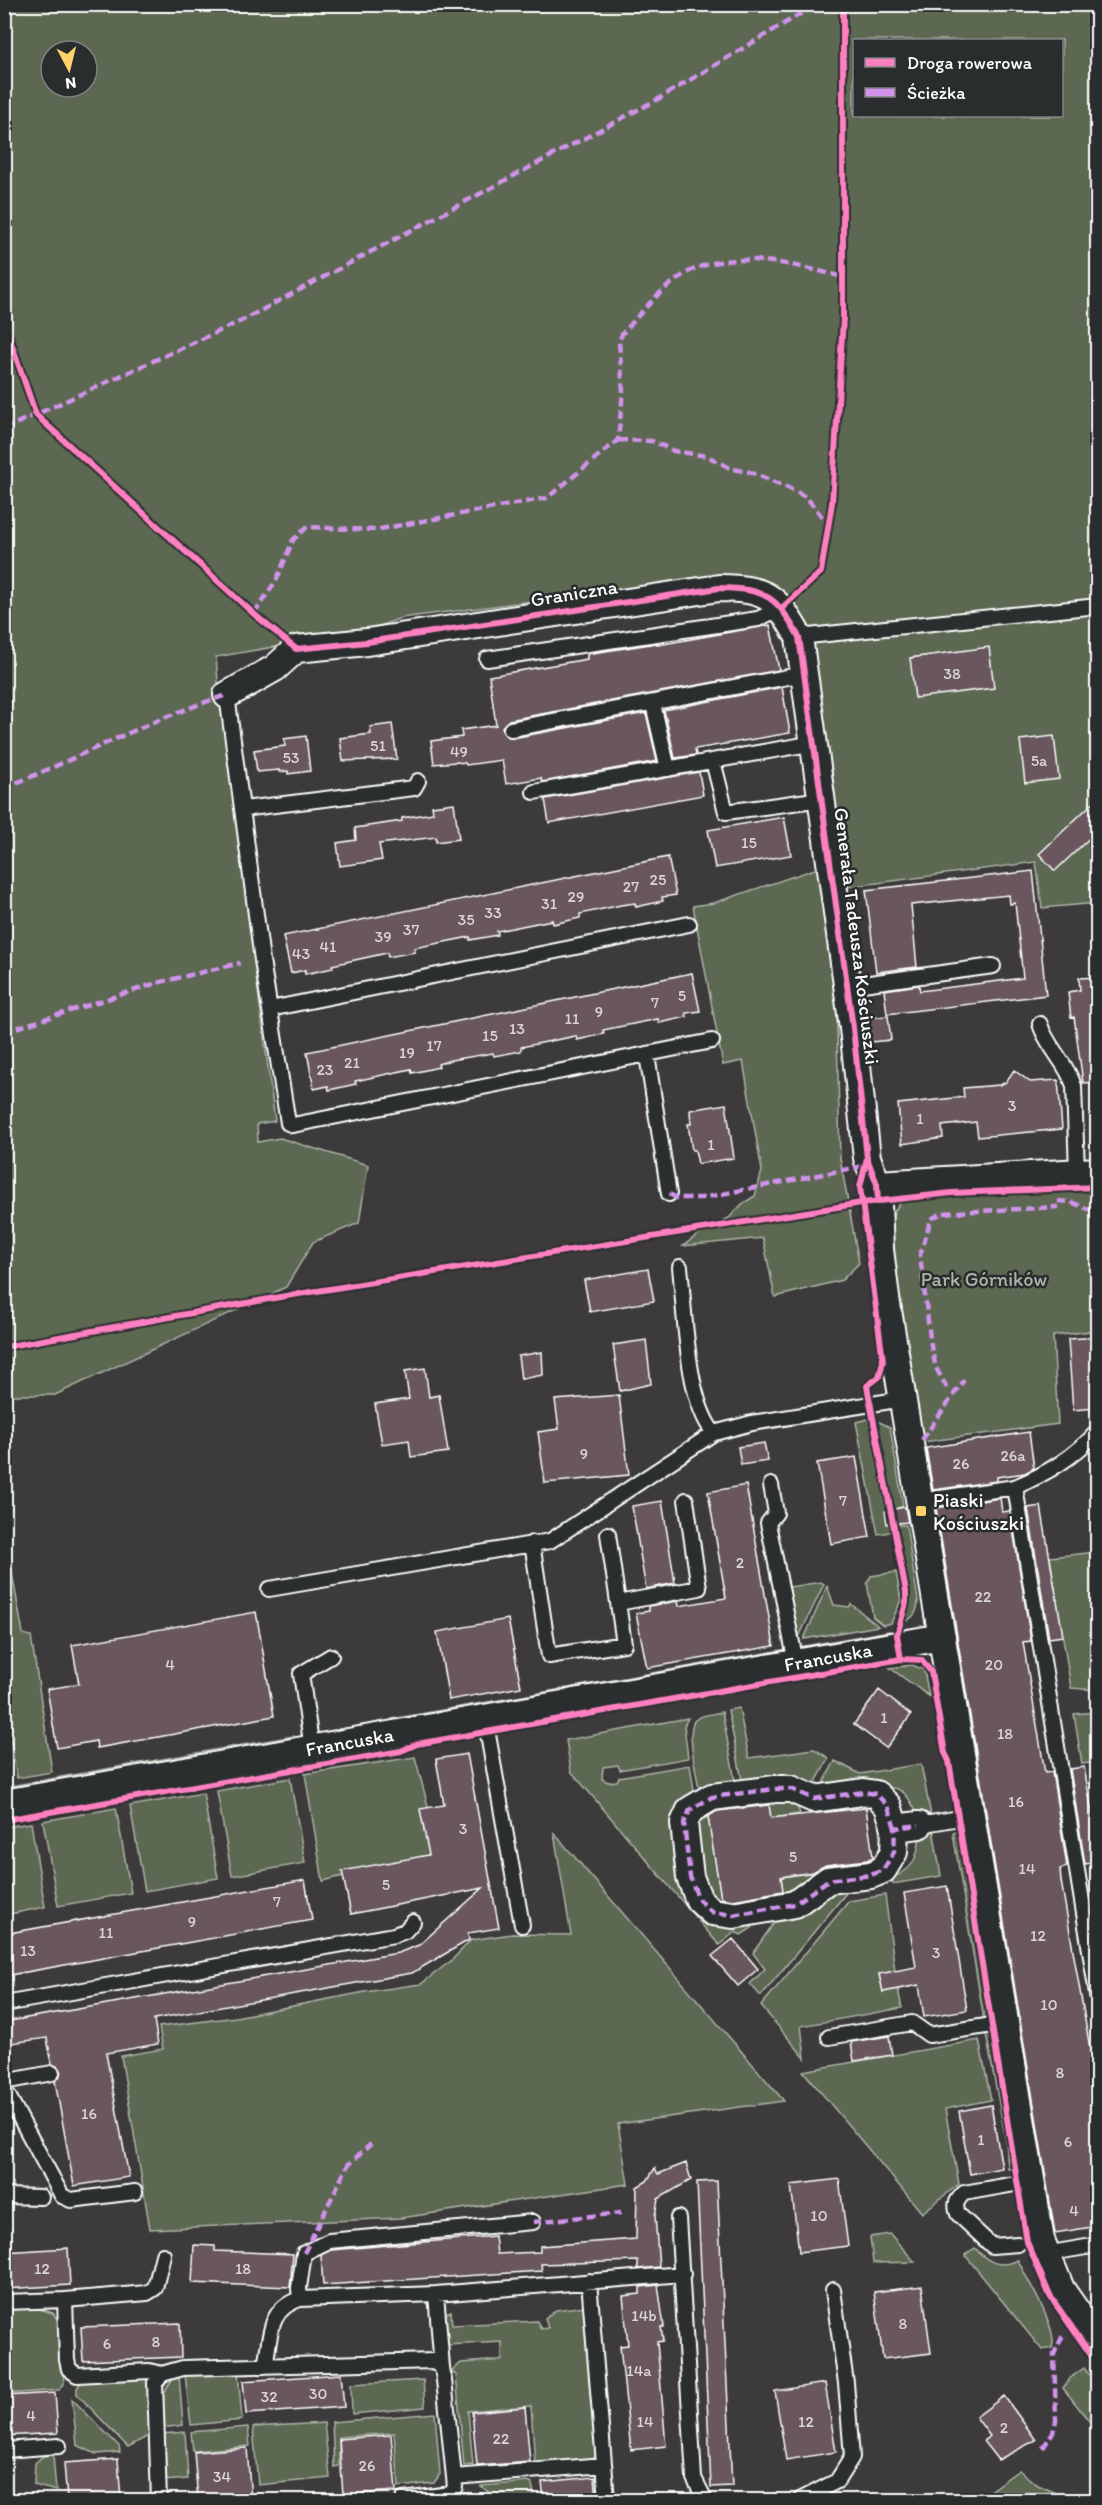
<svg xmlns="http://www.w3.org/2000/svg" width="1102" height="2505" viewBox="0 0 1102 2505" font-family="Itim,sans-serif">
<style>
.green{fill:#5b6851;stroke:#adb4a8;stroke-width:1.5;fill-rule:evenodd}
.building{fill:#69575e;stroke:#fff;stroke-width:1.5}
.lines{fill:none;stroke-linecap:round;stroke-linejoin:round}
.lane-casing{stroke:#fff;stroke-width:18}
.street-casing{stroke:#fff;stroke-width:30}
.lane{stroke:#2a2d2e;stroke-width:14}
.street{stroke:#2a2d2e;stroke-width:26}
.quiet{stroke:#d193ec;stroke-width:4.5;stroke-dasharray:9 4.5;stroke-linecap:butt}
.cycleway-casing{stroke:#2a2d2e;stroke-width:10}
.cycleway{stroke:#ff80c0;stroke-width:6}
.poi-dot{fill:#ffd166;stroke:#2a2d2e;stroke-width:2}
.labels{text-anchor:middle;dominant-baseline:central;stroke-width:5;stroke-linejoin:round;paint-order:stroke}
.number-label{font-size:16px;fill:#dad5d7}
.street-label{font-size:20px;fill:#fff;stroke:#2a2d2e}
.park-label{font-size:20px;fill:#adb4a8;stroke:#2a2d2e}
.poi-label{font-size:20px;fill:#fff;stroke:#2a2d2e;text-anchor:start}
</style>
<rect width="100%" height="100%" fill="#3d3a3c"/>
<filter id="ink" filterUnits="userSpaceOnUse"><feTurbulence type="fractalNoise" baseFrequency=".0167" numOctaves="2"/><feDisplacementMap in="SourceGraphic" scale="12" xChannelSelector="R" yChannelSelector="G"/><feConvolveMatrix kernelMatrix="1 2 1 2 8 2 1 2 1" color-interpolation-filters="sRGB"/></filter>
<g filter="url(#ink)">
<path class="green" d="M4,5H1097V903L1042,908L1036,862L847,887L813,639L795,605L767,590L686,581L401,618L366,631L216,657L219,693L275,1121L257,1124L258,1142L280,1138L368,1165L359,1223L313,1242L286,1287L55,1395H5ZM854,40H1062V116H854ZM51,51H87V87H51Z
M818,868L836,988L840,1158L859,1263L842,1280L775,1297L763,1238L683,1246L703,1231L729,1218L742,1204L755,1196L762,1171L743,1061L723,1065L693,906L714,903Z
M1097,1182V1330L1053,1336L1058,1424L915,1443L888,1243C892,1219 890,1206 913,1194Z
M869,1419L890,1532L878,1534L856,1422Z
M877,1421L890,1427L903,1506L897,1508L900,1525H906L918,1600C918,1613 913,1619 901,1623L910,1597Z
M5,1534L23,1634L31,1636L52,1772L17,1778L5,1709V1699L13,1697L5,1648Z
M1097,1552V1624L1094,1625L1098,1654L1097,1690L1071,1688L1050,1557Z
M896,1572L901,1600L891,1623L883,1625L873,1617L867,1583L871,1576Z
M821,1582L824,1584L798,1639L789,1587Z
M827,1586L834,1605L849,1607L851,1604L878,1626L804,1639Z
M889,1631L887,1636L391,1724L392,1719Z
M912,1665L924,1670L929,1696L890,1668Z
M739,1708L749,1758L814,1749L829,1758L812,1789L743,1785L728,1710Z
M722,1712L736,1786L700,1794C698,1780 685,1730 695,1720C702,1714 714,1714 722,1712Z
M1097,1712V1762L1082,1764L1074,1714Z
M688,1718L684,1726L688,1758L620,1770L618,1765L603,1767L602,1779L608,1782L617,1781L619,1777L690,1765L695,1797L688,1893L758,1920L752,1928L741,1935L735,1932L719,1945L571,1771L566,1740Z
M293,1736L291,1739L5,1792V1787Z
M382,1748L375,1753L5,1817V1811Z
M415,1757L437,1840L431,1854L323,1881L305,1774Z
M835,1761L860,1774L921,1764L931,1816L919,1818C915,1809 911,1800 904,1793C888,1779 840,1789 819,1791Z
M290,1778L305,1863L232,1876L217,1791Z
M203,1793L218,1878L145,1891L130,1806Z
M779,1796L797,1805L800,1814L771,1818L768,1803L708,1813L722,1903L783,1893L781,1877L810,1873V1884L805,1892L723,1909L708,1900L691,1840L702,1808Z
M116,1808L131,1893L58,1906L43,1821Z
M31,1823L45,1907L5,1915V1827Z
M933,1829L941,1876L893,1884L892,1877C915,1871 919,1853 920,1831Z
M956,1832L987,2019L984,2020L953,1833Z
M554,1833L784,2101L618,2124L628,2184L401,2218L150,2229L121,2056L163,2049L159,2027L236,2017L365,1992L421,1984L452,1960L471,1940L512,1934L571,1935Z
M886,1879L887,1885L847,1892L761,1996L750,1984L765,1969L753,1953L778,1917L832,1888Z
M885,1895L895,1971L879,1974L883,1991L898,1989L902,2008L801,2026L805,2058L761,2006L849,1901Z
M990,2033L1012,2169H1008L1006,2141L986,2034Z
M979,2040L991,2100L945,2109L959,2184L922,2213L803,2071Z
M890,2234L915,2262L873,2263L870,2237Z
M975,2248C987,2262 1000,2269 1018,2260C1027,2281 1059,2329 1052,2348L1042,2350L965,2255Z
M585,2306L596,2454L592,2460L535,2464L531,2406L468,2411L473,2465L464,2466L456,2374H452L453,2370L461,2363L502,2360V2342L446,2345L445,2314L451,2311L452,2325L537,2321L541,2329L548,2328L545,2318L556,2310Z
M36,2308L53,2313L60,2323L64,2384L59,2390L5,2394V2310Z
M1084,2368L1097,2386V2431L1063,2388L1070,2378Z
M238,2372L242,2420L191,2425L185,2374Z
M179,2375L183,2425L162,2428C162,2407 159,2387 179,2375Z
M145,2377L150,2385L152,2434L128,2447L77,2394V2388L83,2379Z
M423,2380L425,2407L352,2414L351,2384Z
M72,2399L119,2446L120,2452L96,2454L77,2445Z
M435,2413L440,2474L434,2483L399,2487L394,2433L339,2437V2466L334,2467L332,2422Z
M324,2423L330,2478L258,2485L253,2427Z
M248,2427L250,2446L193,2451L191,2432Z
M185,2432L188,2479L163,2481L162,2434Z
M53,2455L56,2491L34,2485L35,2463L43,2456Z
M1019,2470L1037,2485L1074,2500H977Z
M528,2482L532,2484L535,2500H499L481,2486Z"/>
<path class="building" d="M770,625L779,670L509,720L502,727L505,735L513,738L646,713L657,761L542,782L541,778L506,784L502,760L466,765L465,763L456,762L434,764L431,741L462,737L461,730L496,725L489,676L587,659V654L657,643V645Z
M989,647L994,688L915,698L910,658Z
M782,687L790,733L695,749L696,755L675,758L664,710Z
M392,724L397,759L343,761L340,738L371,734L370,727Z
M306,736L310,771L288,774V771L279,772V770L257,772L254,750L285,746L284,739Z
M1054,736L1059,779L1025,783L1020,740Z
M699,772L703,795L549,823L545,799Z
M1098,798V830L1055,871L1039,854Z
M454,803L459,839L436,842V837L379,844L382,860L340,866L337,843L356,840L355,828L402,821V818L433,813L432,806Z
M784,817L791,855L715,868L708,830Z
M668,857L676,895L662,897L663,901L636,907L635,903L621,905L580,914V918L553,924L552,920L497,931L498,935L470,940V937L414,948L415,952L388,957L387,953L332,965L333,968L305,974V970L291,973L283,936Z
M1033,871L1046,995L887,1014L884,990L919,985L920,991L1023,978L1015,903L1010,904L1009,895L911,905L917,967L876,972L866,890Z
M692,973L700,1011L686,1013L687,1017L659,1023L658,1019L603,1030L604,1034L577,1040L576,1036L521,1047V1051L494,1056L493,1053L451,1060L438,1064L439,1067L412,1073L411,1069L355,1081L356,1084L329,1090L328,1086L314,1089L307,1052Z
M1098,977V1082L1083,1083L1074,1017L1071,1018L1068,992L1080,990L1079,978Z
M888,1016L891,1040L870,1042L867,1018Z
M1014,1070L1030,1082L1058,1080L1062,1129L978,1137L976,1122L942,1126L943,1138L902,1144L898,1104L964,1097L963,1088L1000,1085L1006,1082Z
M726,1104L734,1158L698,1164L695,1150H692L688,1124H691L690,1110Z
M648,1269L654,1301L590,1312L584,1280Z
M1098,1337V1381H1094L1095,1408L1073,1410L1068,1339Z
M646,1340L651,1384L620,1391L613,1345Z
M542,1352L543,1375L521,1379L518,1356Z
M425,1368L429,1397L439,1395L448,1452L411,1457L409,1440L382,1444L375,1404L409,1399L405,1371Z
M619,1395L629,1475L545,1483L538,1432L559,1429L555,1400Z
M1029,1432L1034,1468L1025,1473L997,1477V1481L933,1490L926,1448Z
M764,1443L768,1461L741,1465L738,1447Z
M856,1457L870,1537L831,1544L817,1463Z
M746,1485L774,1646L647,1668L636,1613L649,1611V1606L678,1601L679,1606L726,1598L708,1492Z
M1000,1498L1002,1512L1010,1511L1031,1641L1023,1642L1045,1773L1052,1772L1067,1867L1060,1869L1061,1881L1098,2095V2226L1055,2233L936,1508Z
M662,1501L675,1583L646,1589L632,1506Z
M1041,1506L1063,1636L1049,1638L1028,1508Z
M905,1507L908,1522L887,1524L885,1511Z
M256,1612L274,1716L97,1748L96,1741L57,1748L47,1689L79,1684L72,1645Z
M508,1619L521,1687L449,1700L437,1632Z
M879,1690L911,1715L886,1748L854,1724Z
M467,1754L499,1928L468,1933L469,1940L412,1973L154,2019L158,2044L106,2053L129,2177L74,2186L55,2081L61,2072L58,2067L52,2064L47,2038L4,2044V2022L398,1953L419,1945L483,1888L351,1914L342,1871L429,1855L420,1809L444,1805L436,1759Z
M1084,1767L1098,1847V1862L1085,1864L1070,1769Z
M769,1805L771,1818L866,1808L873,1857L867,1860L826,1865L813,1872L781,1877L783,1891L733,1900L721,1898L708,1817L717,1811Z
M305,1880L312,1920L4,1976V1934Z
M947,1886L967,2010L924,2017L919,1985L883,1992L879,1974L916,1967L904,1893Z
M733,1939L758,1969L738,1986L712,1956Z
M889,2036L892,2055L854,2061L851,2042Z
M991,2105L1002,2168L970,2174L959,2111Z
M686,2163L691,2180L658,2199L655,2216L659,2267L638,2269V2261L541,2264L542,2271L323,2285L321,2255L331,2250L495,2236L497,2254L540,2252V2246L636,2239L637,2187L647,2181L655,2168L658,2174Z
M839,2179L848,2246L799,2252L791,2185Z
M717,2181L732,2486L711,2487L697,2182Z
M194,2245L215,2246V2251L293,2254L290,2287L192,2283Z
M68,2248L70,2285L4,2289V2252Z
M658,2285L664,2327H661L663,2341L657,2342L666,2446L631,2450L620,2346L628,2345L623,2296L640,2294V2287Z
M922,2286L931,2353L883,2359L874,2292Z
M180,2323L181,2357L83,2361L81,2327Z
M341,2374L344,2407L246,2414L243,2381Z
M825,2383L836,2452L786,2460L775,2391Z
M55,2393L58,2433L4,2436V2396Z
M1004,2396L1036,2440L998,2460L983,2441L990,2436L976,2417Z
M525,2407L530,2462L477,2466L472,2412Z
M391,2435L396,2491L343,2495L339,2439Z
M247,2448L251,2500H198L194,2452Z
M118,2459L121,2500H67L64,2463Z
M595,2477L597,2500H544L542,2482Z"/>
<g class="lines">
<defs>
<path id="lane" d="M799,637L1098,606
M487,659L758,619L783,607
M227,695L262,960L288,1123L293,1125L712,1041
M653,704L668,769
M511,729L804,674
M713,761L726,812L822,799
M534,792L815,743
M243,809L414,788L418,781
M848,986L993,966
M270,1009L689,924
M1040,1024C1047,1047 1067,1063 1074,1086L1077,1172
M647,1055L669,1194
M680,1267C685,1311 686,1400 714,1433
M771,1485L776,1513L768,1523L796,1663
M1015,1487C1048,1473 1074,1457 1098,1431
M920,1501L1015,1487L1098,2000
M532,1543L549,1656L624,1644L608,1534
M269,1589L550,1541L714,1433L752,1423L903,1399
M618,1603L699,1588L686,1500
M485,1718L522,1925
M312,1749L301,1674L331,1656
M919,1825L971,1816
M4,2004L394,1935L405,1931L413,1922
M829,2037L912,2023L929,2035L1005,2023
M4,2082L52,2073
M4,2088L62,2196L71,2200L135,2192
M4,2196L41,2197
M678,2218L694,2478L705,2500
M1018,2244L992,2246L958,2214C954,2204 957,2200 964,2193L1032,2181
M1045,2254L1098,2245
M589,2281L607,2500
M436,2294L442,2367
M300,2299L436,2294L683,2274
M65,2300L147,2293L155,2288L163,2255
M4,2302L65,2300L67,2360L69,2369L77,2375L149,2371L162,2374
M265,2366C271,2337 267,2309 300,2299L299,2288L304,2253L329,2241L533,2222
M4,2450L59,2446
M454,2477L604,2465
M159,2500L155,2383L162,2374L183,2368L434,2361L442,2367L444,2380L455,2487L451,2494L403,2500
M800,2500L837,2481L852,2457L846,2383L833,2290"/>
<g id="street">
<path d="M227,695L275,668L296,649L367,642L719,588C767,589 776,596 799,637L853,1028L867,1158L877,1184L880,1249L886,1298L1041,2240L1061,2289L1098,2342"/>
<path d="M877,1184L1098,1171"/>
<path id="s1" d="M4,1803L942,1637"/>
<path d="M895,1828L888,1806L876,1794L863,1792L814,1799L791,1789H775L712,1797L690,1810L684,1823L690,1877L699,1900L712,1912L733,1915L795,1904L828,1880L871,1875L883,1870L894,1852L895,1828L919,1825"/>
</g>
</defs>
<use href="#lane" class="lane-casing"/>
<use href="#street" class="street-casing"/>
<use href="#lane" class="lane"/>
<use href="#street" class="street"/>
<path class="quiet" d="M4,429L241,321L660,98L817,4
M618,440L652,441L674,451L707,456L732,469L750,472L782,485L806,497L828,524
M254,614L277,579L293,540L307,527L375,530L547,498L618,440L623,391L619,342L622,334C641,313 660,289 685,274C730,247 796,265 843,277
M4,788C79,758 150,719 227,695
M4,1032L157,983L240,963
M669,1194L677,1198H702L869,1165
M1058,1201L1071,1202L1098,1213
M947,1388L936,1368L931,1346L920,1255L931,1219L942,1213L958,1212L1058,1207
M922,1440L964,1380
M895,1828L888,1806L876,1794L863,1792L814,1799L791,1789H775L712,1797L690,1810L684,1823L690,1877L699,1900L712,1912L733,1915L795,1904L828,1880L871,1875L883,1870L894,1852L895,1828L919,1825
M533,2222L621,2213
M304,2253L348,2165L371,2144
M1043,2448L1053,2432L1056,2421L1054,2354L1064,2333
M1086,2500L1098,2491"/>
<defs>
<path id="cycleway" d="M4,322L36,415L254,614L296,649L367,642L719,588C767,589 776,596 799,637L853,1028L867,1158L877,1184L878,1202
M783,607L821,572L832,503L843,318V4
M867,1158L860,1187L883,1361L879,1377L867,1386L906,1592V1603L897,1635L901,1659
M4,1347L280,1297L862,1203L952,1193L1098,1187
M4,1820L401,1751L417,1744L901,1659L922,1660L931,1672L945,1753L949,1761L1027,2242L1050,2296L1098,2365"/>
</defs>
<use href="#cycleway" class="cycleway-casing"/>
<use href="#cycleway" class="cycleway"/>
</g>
</g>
<rect class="poi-dot" x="915" y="1505" width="12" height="12" rx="3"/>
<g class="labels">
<g class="number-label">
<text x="952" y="673">38</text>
<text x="378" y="745">51</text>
<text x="459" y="751">49</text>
<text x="291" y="757">53</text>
<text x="1039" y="760">5a</text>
<text x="749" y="842">15</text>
<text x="658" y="879">25</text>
<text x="631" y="886">27</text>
<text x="576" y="896">29</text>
<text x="549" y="903">31</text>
<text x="493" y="912">33</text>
<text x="466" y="919">35</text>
<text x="411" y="929">37</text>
<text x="383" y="936">39</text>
<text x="328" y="946">41</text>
<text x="301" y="953">43</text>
<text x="682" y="995">5</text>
<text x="655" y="1002">7</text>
<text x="599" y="1011">9</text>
<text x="572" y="1018">11</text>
<text x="517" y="1028">13</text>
<text x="490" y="1035">15</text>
<text x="434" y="1045">17</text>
<text x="407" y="1052">19</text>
<text x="352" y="1062">21</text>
<text x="325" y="1069">23</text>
<text x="1012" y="1105">3</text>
<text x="920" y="1118">1</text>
<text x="711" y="1144">1</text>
<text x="584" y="1453">9</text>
<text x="1013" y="1455">26a</text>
<text x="961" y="1463">26</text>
<text x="843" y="1500">7</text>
<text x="740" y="1562">2</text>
<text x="983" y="1596">22</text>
<text x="170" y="1664">4</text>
<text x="994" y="1664">20</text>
<text x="884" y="1717">1</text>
<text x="1005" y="1733">18</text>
<text x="1016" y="1801">16</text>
<text x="463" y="1828">3</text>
<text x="793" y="1856">5</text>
<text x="1027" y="1868">14</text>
<text x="386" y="1884">5</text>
<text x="277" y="1901">7</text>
<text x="192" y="1921">9</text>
<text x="106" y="1932">11</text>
<text x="1038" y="1935">12</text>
<text x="28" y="1950">13</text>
<text x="936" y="1952">3</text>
<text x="1049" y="2004">10</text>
<text x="1060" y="2072">8</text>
<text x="89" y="2113">16</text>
<text x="981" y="2139">1</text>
<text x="1068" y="2141">6</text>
<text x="1074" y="2210">4</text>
<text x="819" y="2215">10</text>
<text x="42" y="2268">12</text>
<text x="243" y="2268">18</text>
<text x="644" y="2315">14b</text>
<text x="903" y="2323">8</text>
<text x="156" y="2341">8</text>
<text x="107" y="2343">6</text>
<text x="639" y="2370">14a</text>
<text x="318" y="2393">30</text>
<text x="269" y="2396">32</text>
<text x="31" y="2415">4</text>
<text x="645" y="2421">14</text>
<text x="806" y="2421">12</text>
<text x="1004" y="2427">2</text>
<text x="501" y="2438">22</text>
<text x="367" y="2465">26</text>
<text x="222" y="2476">34</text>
</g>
<g class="street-label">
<text transform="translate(574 593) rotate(-9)">Graniczna</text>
<text transform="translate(857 936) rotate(83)">Generała Tadeusza Kościuszki</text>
<text stroke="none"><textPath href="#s1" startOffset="837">Francuska</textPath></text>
<text stroke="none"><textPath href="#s1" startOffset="351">Francuska</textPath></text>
</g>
<g class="park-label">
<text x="984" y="1279">Park Górników</text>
</g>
<g class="poi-label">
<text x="933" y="1500">Piaski<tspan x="933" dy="23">Kościuszki</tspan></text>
</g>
</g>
<rect width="1102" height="2505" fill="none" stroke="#2a2d2e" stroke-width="24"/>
<rect x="12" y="12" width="1078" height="2481" fill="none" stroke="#fff" stroke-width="2" filter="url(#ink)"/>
<rect x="853" y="39" width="210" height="78" fill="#2a2d2e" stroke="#7f8182" stroke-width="1.5"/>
<rect x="865" y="58" width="30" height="9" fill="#ff80c0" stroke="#7f8182" stroke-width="1.5"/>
<text x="907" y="69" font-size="18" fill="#ffffff">Droga rowerowa</text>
<rect x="865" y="88" width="30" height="9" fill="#d193ec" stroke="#7f8182" stroke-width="1.5"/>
<text x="907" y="99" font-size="18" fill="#ffffff">Ścieżka</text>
<g transform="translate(69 69) rotate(173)"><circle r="28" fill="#2a2d2e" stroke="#7f8182" stroke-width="1.5"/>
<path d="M0-4.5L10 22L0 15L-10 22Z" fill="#ffd166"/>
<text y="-9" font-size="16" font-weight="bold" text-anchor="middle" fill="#ffffff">N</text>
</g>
</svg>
